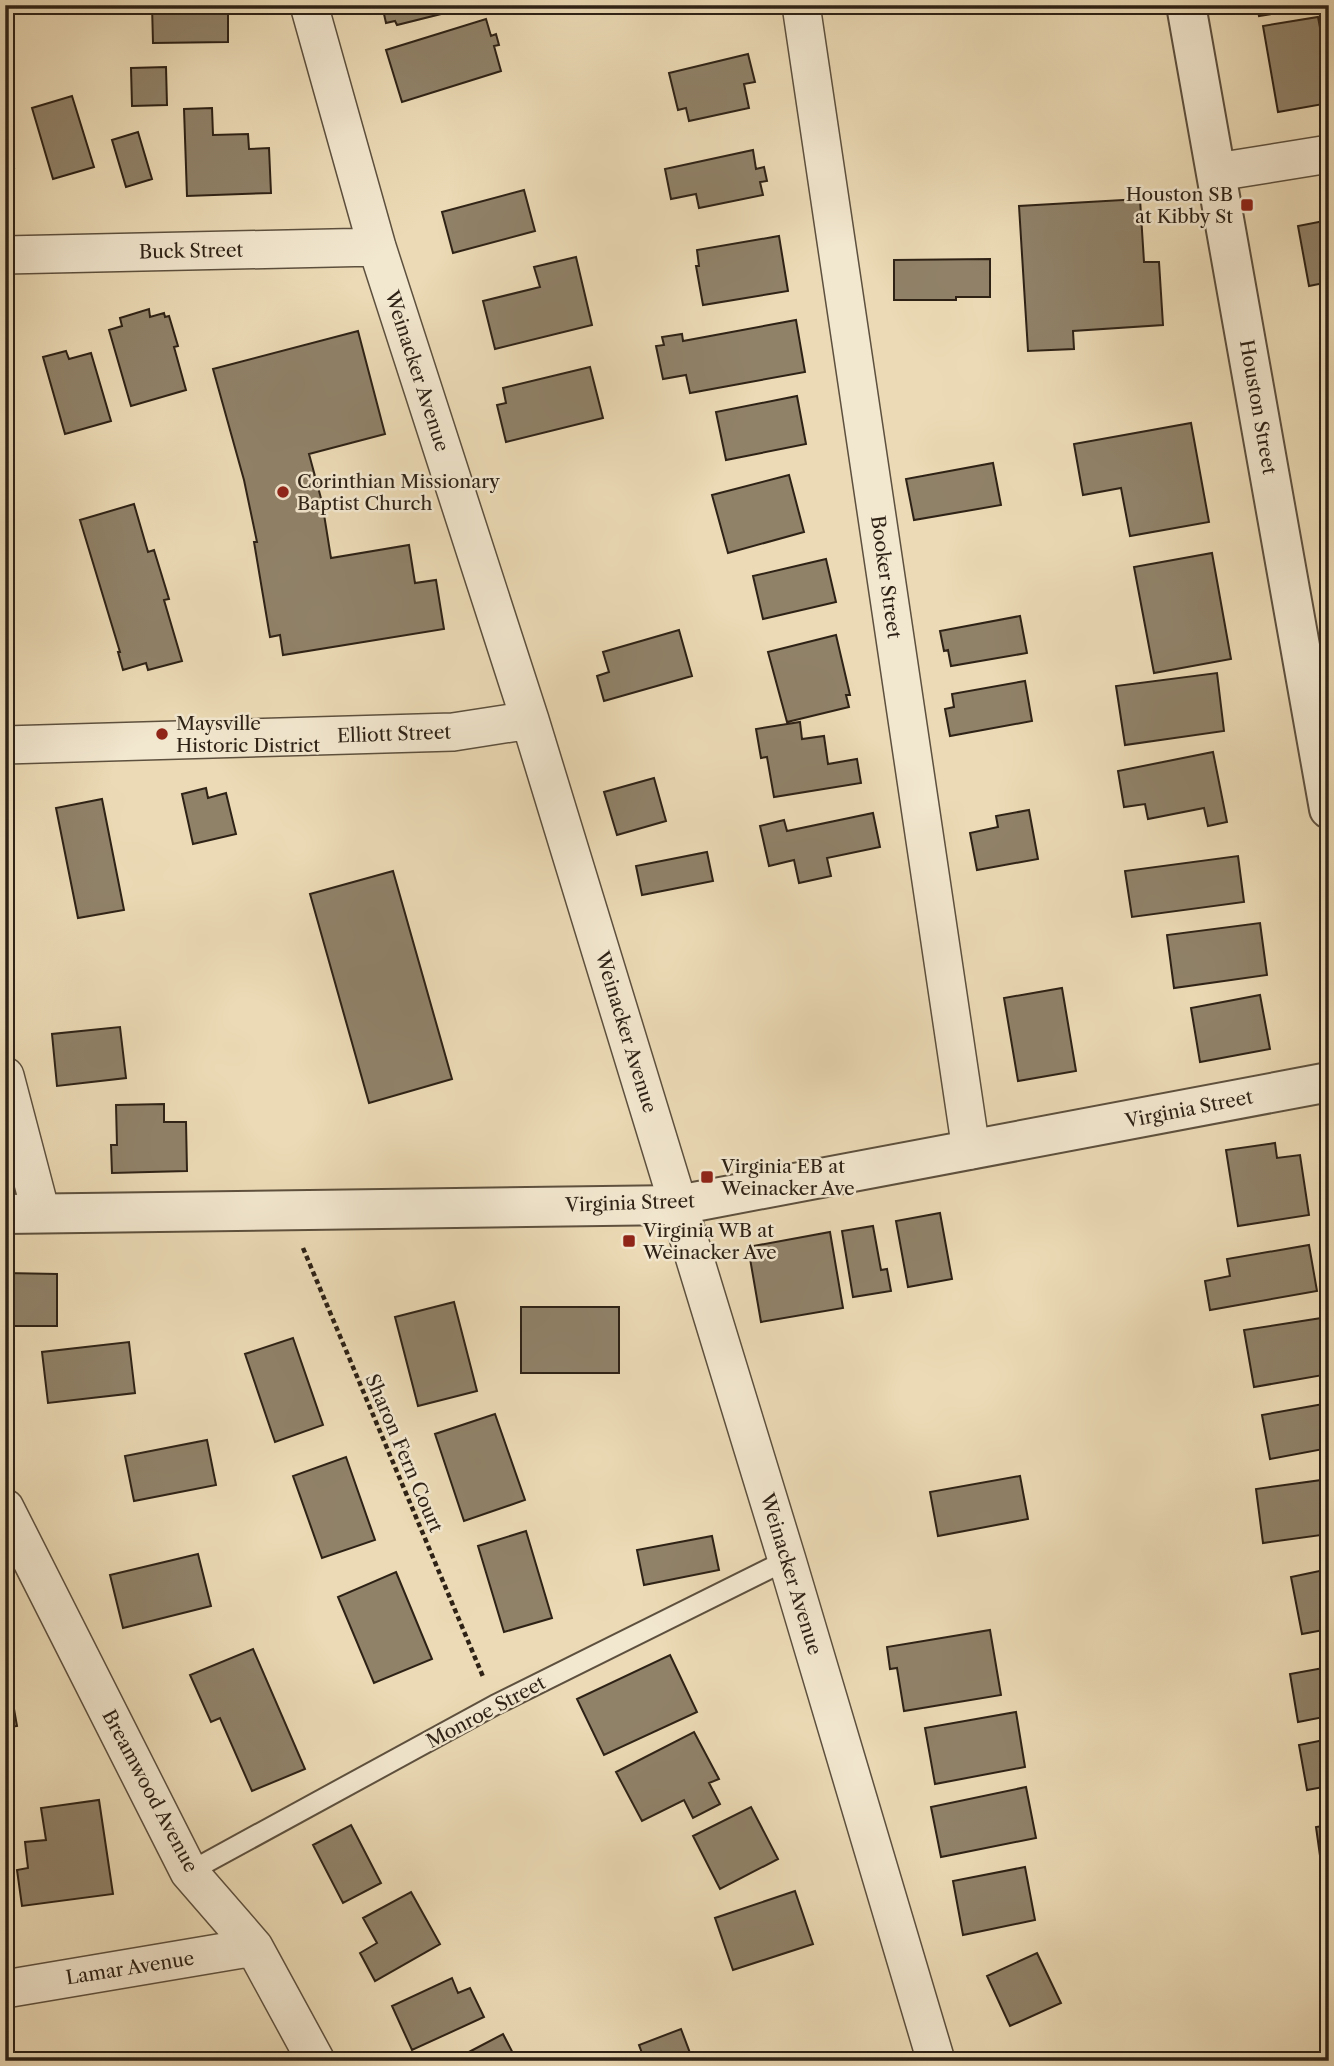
<svg xmlns="http://www.w3.org/2000/svg" width="1334" height="2066" viewBox="0 0 1334 2066" font-family="'Libre Caslon Text',serif">
<style>
.building{fill:#908269;stroke:#2e2216;stroke-width:2}
.lines{fill:none;stroke-linecap:round;stroke-linejoin:round}
.service-casing{stroke:#5d503e;stroke-width:23}
.minor-casing{stroke:#5d503e;stroke-width:40}
.tertiary-casing{stroke:#5d503e;stroke-width:42}
.path{stroke:#2e2216;stroke-width:4.5;stroke-dasharray:5 3.5;stroke-linecap:butt}
.service{stroke:#f2e7cf;stroke-width:19}
.minor{stroke:#f2e7cf;stroke-width:37}
.tertiary{stroke:#f2e7cf;stroke-width:38}
.poi-dot{fill:#8f2418;stroke:#f2e7cf;stroke-width:2.5}
.labels{text-anchor:middle;dominant-baseline:central;stroke-width:5;stroke-linejoin:round;paint-order:stroke}
.poi-label{font-size:19px;fill:#2e2216;stroke:#f2e7cf;text-anchor:start}
.street-label{font-size:19px;fill:#2e2216;stroke:#f2e7cf}
</style>
<rect width="100%" height="100%" fill="#ebdab5"/>
<filter id="stains"><feTurbulence type="fractalNoise" baseFrequency=".00286" numOctaves="4"/><feColorMatrix values="0 0 0 0 .2 0 0 0 0 .09 0 0 0 0 .02 0 0 0 .5 -.17"/></filter>
<radialGradient id="worn" r=".72"><stop offset=".6" stop-color="#630" stop-opacity="0"/><stop offset="1" stop-color="#630" stop-opacity=".3"/></radialGradient>
<path class="building" d="M152,5H228V42L153,43Z
M382,5H468L469,7L397,25L395,21L386,23Z
M993,5H1092V9Z
M1257,5H1317V7L1259,16Z
M1318,17L1329,75V103L1278,112L1263,26Z
M486,19L491,36L496,34L499,45L494,46L501,71L402,102L386,50Z
M748,54L755,82L744,84L749,108L689,121L686,108L678,110L669,73Z
M166,67L167,105L132,106L131,68Z
M72,96L94,167L53,179L32,108Z
M212,108L213,135L248,134L249,149L269,148L271,193L187,196L184,109Z
M138,132L152,179L126,187L112,140Z
M5,139L14,168L5,171Z
M753,150L756,169L764,167L767,181L760,182L763,195L699,208L696,194L671,199L665,169Z
M524,190L535,231L453,253L442,212Z
M1140,199L1144,262H1159L1163,325L1073,331L1074,349L1028,351L1019,206Z
M1329,220V282L1309,286L1298,226Z
M779,236L788,291L703,305L696,266H699L697,250Z
M576,257L592,325L495,349L483,301L540,287L534,267Z
M990,259V297H956V300H894V260Z
M149,309L150,317L164,313L165,317L169,316L178,346L174,347L186,390L131,406L109,330L122,326L120,318Z
M796,320L805,372L690,393L686,375L663,379L656,346L664,345L662,337L682,334L683,341Z
M358,331L385,434L309,454L322,502L331,558L409,545L415,583L436,580L444,629L283,655L280,635L270,637L254,542H257L244,480L213,369Z
M66,351L69,359L91,353L111,421L65,434L43,357Z
M1329,361V410L1322,362Z
M590,367L603,418L506,442L497,405L506,403L503,388Z
M797,396L806,444L726,460L716,412Z
M1191,423L1209,522L1130,536L1121,488L1083,495L1074,444Z
M993,463L1001,505L914,520L906,479Z
M789,475L804,532L728,553L712,495Z
M134,504L148,552L154,550L169,599L164,600L182,661L148,670L146,663L123,670L118,652H120L80,520Z
M1212,553L1231,659L1154,673L1134,567Z
M826,559L836,602L763,619L753,576Z
M1020,616L1027,653L951,666L948,650L944,651L940,631Z
M679,630L692,676L604,701L597,676L609,672L603,652Z
M836,635L850,695H846L849,707L787,722L768,652Z
M1217,673L1224,731L1125,745L1116,686Z
M1025,681L1032,721L950,736L945,709L954,707L952,694Z
M800,722L802,739L824,736L828,764L857,759L861,783L774,797L767,757L761,758L756,729Z
M1213,752L1227,822L1208,826L1204,808L1148,819L1145,804L1124,807L1118,771Z
M654,778L666,821L617,835L604,792Z
M206,788L208,798L226,793L236,834L193,844L182,794Z
M102,799L124,910L78,918L56,808Z
M1029,810L1038,859L977,870L970,833L998,827L996,816Z
M873,813L880,847L827,858L831,876L799,883L794,860L769,866L760,826L784,820L787,831Z
M707,852L713,881L642,895L636,866Z
M1238,856L1244,902L1132,917L1125,871Z
M393,871L452,1079L369,1103L310,894Z
M1260,923L1267,975L1174,988L1167,935Z
M1062,988L1076,1071L1018,1081L1004,998Z
M1260,995L1270,1049L1200,1062L1191,1008Z
M120,1027L126,1078L57,1086L52,1034Z
M164,1104V1122H186L187,1171L112,1173L111,1145H117L116,1105Z
M1275,1143L1277,1158L1300,1155L1309,1215L1238,1226L1226,1150Z
M940,1213L952,1279L908,1287L896,1221Z
M873,1226L881,1270L887,1269L891,1291L853,1297L842,1231Z
M830,1232L843,1308L761,1322L748,1247Z
M1309,1245L1317,1291L1210,1310L1205,1281L1230,1276L1227,1259Z
M5,1273L57,1274V1326H5Z
M454,1302L477,1391L418,1406L395,1317Z
M521,1307H619V1373H521Z
M1328,1317L1329,1374L1254,1387L1244,1330Z
M293,1338L323,1425L275,1442L245,1354Z
M129,1342L135,1393L48,1403L42,1352Z
M1329,1403V1448L1270,1459L1262,1415Z
M495,1414L525,1500L464,1521L435,1434Z
M207,1440L216,1485L134,1501L125,1456Z
M346,1457L375,1540L322,1558L293,1476Z
M1020,1476L1028,1519L938,1536L930,1492Z
M1329,1479V1534L1263,1543L1256,1489Z
M526,1531L552,1618L504,1632L478,1546Z
M712,1536L719,1570L644,1585L637,1550Z
M198,1554L211,1606L123,1628L110,1575Z
M1329,1569V1629L1302,1634L1291,1577Z
M396,1572L432,1659L374,1683L338,1597Z
M990,1630L1001,1695L904,1711L897,1668L890,1669L887,1647Z
M253,1649L305,1769L252,1791L220,1718L211,1722L190,1675Z
M670,1655L697,1712L604,1755L577,1699Z
M1329,1667V1716L1298,1722L1290,1674Z
M5,1675H8L17,1726L5,1728Z
M1016,1712L1025,1767L935,1784L925,1728Z
M694,1732L719,1779L709,1783L720,1804L693,1818L684,1800L642,1821L616,1772Z
M1329,1739V1786L1307,1790L1299,1745Z
M1026,1787L1036,1838L941,1857L931,1807Z
M99,1800L113,1894L22,1906L17,1870L28,1868L25,1842L46,1840L41,1808Z
M751,1807L778,1859L720,1889L693,1836Z
M351,1825L381,1883L343,1903L313,1845Z
M1329,1825V1905L1327,1906L1316,1827Z
M1025,1867L1035,1920L963,1935L953,1881Z
M795,1891L813,1944L733,1970L715,1918Z
M411,1892L440,1944L375,1981L360,1953L377,1943L363,1918Z
M1037,1953L1061,2003L1010,2026L987,1976Z
M452,1978L458,1993L470,1988L484,2017L412,2050L392,2006Z
M681,2029L693,2061H645L639,2045Z
M503,2034L517,2061H452L467,2053Z
M5,2037L6,2039L10,2061H5Z
M236,2053L237,2061H196Z"/>
<g class="lines">
<defs>
<path id="service" d="M189,1872L495,1705L787,1560"/>
<path id="minor" d="M309,5L377,247L530,720L787,1560L936,2061
M801,5L971,1150
M1217,172L1329,154
M5,255L377,247
M5,745L453,732L530,720
M5,1076L41,1213
M5,1508L189,1872L254,1947L316,2061
M5,1989L254,1947"/>
<path id="tertiary" d="M1186,5L1329,809
M5,1214L678,1205L1329,1082"/>
</defs>
<use href="#service" class="service-casing"/>
<use href="#minor" class="minor-casing"/>
<use href="#tertiary" class="tertiary-casing"/>
<path class="path" d="M303,1248L484,1679"/>
<use href="#service" class="service"/>
<use href="#minor" class="minor"/>
<use href="#tertiary" class="tertiary"/>
</g>
<g class="poi-dot">
<rect x="1240" y="198" width="14" height="14" rx="3.5"/>
<circle cx="283" cy="492" r="7"/>
<circle cx="162" cy="734" r="7"/>
<rect x="700" y="1170" width="14" height="14" rx="3.5"/>
<rect x="622" y="1234" width="14" height="14" rx="3.5"/>
</g>
<g class="labels">
<g class="poi-label">
<text x="1233" y="194" text-anchor="end">Houston SB<tspan x="1233" dy="22">at Kibby St</tspan></text>
<text x="297" y="481">Corinthian Missionary<tspan x="297" dy="22">Baptist Church</tspan></text>
<text x="176" y="723">Maysville<tspan x="176" dy="22">Historic District</tspan></text>
<text x="721" y="1166">Virginia EB at<tspan x="721" dy="22">Weinacker Ave</tspan></text>
<text x="643" y="1230">Virginia WB at<tspan x="643" dy="22">Weinacker Ave</tspan></text>
</g>
<g class="street-label">
<text transform="translate(191 251) rotate(-1)">Buck Street</text>
<text transform="translate(417 371) rotate(72)">Weinacker Avenue</text>
<text transform="translate(1258 407) rotate(80)">Houston Street</text>
<text transform="translate(886 577) rotate(82)">Booker Street</text>
<text transform="translate(394 734) rotate(-2)">Elliott Street</text>
<text transform="translate(626 1032) rotate(73)">Weinacker Avenue</text>
<text transform="translate(1189 1109) rotate(-11)">Virginia Street</text>
<text transform="translate(630 1203) rotate(-2)">Virginia Street</text>
<text transform="translate(404 1453) rotate(67)">Sharon Fern Court</text>
<text transform="translate(791 1574) rotate(73)">Weinacker Avenue</text>
<text transform="translate(486 1712) rotate(-28)">Monroe Street</text>
<text transform="translate(150 1791) rotate(62)">Breamwood Avenue</text>
<text transform="translate(130 1968) rotate(-9)">Lamar Avenue</text>
</g>
</g>
<rect width="1334" height="2066" fill="none" stroke="#ebdab5" stroke-width="28"/>
<rect x="7" y="7" width="1320" height="2052" fill="none" stroke="#2e2216" stroke-width="3.5"/>
<rect x="14" y="14" width="1306" height="2038" fill="none" stroke="#2e2216" stroke-width="2"/>
<rect width="100%" height="100%" filter="url(#stains)"/>
<rect width="100%" height="100%" fill="url(#worn)"/>
</svg>
